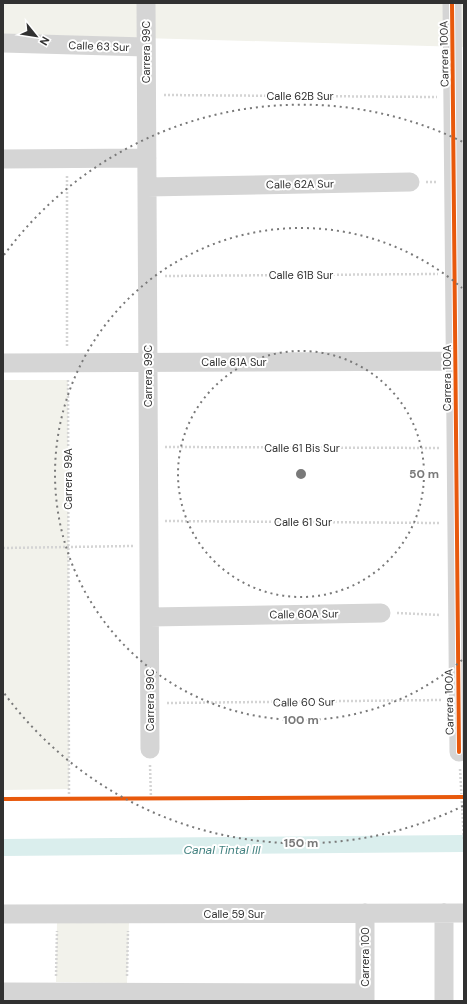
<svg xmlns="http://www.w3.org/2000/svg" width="467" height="1004" viewBox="0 0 467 1004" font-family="'DM Sans',sans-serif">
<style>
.green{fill:#f2f2eb}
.water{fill:#daeeed}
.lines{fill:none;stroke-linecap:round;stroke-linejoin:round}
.path{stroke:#d4d4d4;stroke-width:2.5;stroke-dasharray:2 2;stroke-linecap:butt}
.minor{stroke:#d5d5d5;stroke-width:19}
.cycleway-casing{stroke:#fff;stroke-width:6}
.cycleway{stroke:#e8590c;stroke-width:4}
.ring{fill:none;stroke:#797979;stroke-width:2;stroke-dasharray:2 4}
.labels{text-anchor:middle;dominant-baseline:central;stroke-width:4;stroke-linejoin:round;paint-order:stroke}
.street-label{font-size:11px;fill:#313131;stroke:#fff}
.water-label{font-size:12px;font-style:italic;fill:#41807f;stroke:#fff}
.centre{fill:#797979;stroke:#fff;stroke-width:2}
.ring-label{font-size:12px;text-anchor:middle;font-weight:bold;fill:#797979;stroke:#fff;stroke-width:4;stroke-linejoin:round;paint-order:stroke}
</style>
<rect width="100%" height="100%" fill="#fff"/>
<path class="green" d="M3,3H464V47L3,34Z
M3,380H68L69,789L3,790Z
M57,921L129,922L127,983L56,982Z"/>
<path class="water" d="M464,835V852L3,856V839Z"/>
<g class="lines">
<path class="path" d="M164,95L437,97
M67,176V347
M426,182H437
M165,276L438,274
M68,380L69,799
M165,447L440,448
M165,521L440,523
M3,548L133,546
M397,613L440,615
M167,703L442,700
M150,765L151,799
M460,769L464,841
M56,976L57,931
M127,976L128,931"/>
<path class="minor" d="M146,3L150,749
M452,3L459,752
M3,43L146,47
M3,159L147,158
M147,187L410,182
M3,363L464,361
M150,617L381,613
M444,913V1001
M3,914L464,913
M3,992L365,993
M365,1001V913"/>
<defs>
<path id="cycleway" d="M452,3L459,752
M3,799L464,797"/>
</defs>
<use href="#cycleway" class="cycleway-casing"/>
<use href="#cycleway" class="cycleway"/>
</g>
<g class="ring">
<circle cx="301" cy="474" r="123"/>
<path d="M462 660A246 246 0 1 1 462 288"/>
<path d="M463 806A369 369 0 0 1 4 693M4 255A369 369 0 0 1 463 142"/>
</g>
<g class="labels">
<g class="street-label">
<text transform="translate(99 46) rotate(2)">Calle 63 Sur</text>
<text transform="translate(146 52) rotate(-90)">Carrera 99C</text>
<text transform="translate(444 54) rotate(-91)">Carrera 100A</text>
<text x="300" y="96">Calle 62B Sur</text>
<text transform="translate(300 184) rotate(-1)">Calle 62A Sur</text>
<text x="301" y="275">Calle 61B Sur</text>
<text x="234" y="362">Calle 61A Sur</text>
<text transform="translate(148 376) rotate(-90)">Carrera 99C</text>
<text transform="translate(447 378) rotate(-90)">Carrera 100A</text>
<text x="302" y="448">Calle 61 Bis Sur</text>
<text transform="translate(68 479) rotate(-90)">Carrera 99A</text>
<text x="303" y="522">Calle 61 Sur</text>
<text transform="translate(304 614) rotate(-1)">Calle 60A Sur</text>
<text transform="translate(150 700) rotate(-90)">Carrera 99C</text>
<text transform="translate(304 702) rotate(-1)">Calle 60 Sur</text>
<text transform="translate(449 702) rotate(-91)">Carrera 100A</text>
<text x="234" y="914">Calle 59 Sur</text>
<text transform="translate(365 957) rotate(-90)">Carrera 100</text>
</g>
<g class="water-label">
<text x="222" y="850">Canal Tintal III</text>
</g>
</g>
<circle cx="301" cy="474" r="6" class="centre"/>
<g class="ring-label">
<text x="424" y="478">50 m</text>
<text x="301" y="724">100 m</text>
<text x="301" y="847">150 m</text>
</g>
<rect width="467" height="1004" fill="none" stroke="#313131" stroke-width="8"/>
<g transform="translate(36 36) rotate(120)" stroke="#ffffff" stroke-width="3" paint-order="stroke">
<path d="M0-3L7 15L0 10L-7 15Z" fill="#313131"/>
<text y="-6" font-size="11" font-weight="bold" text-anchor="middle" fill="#313131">N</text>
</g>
</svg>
